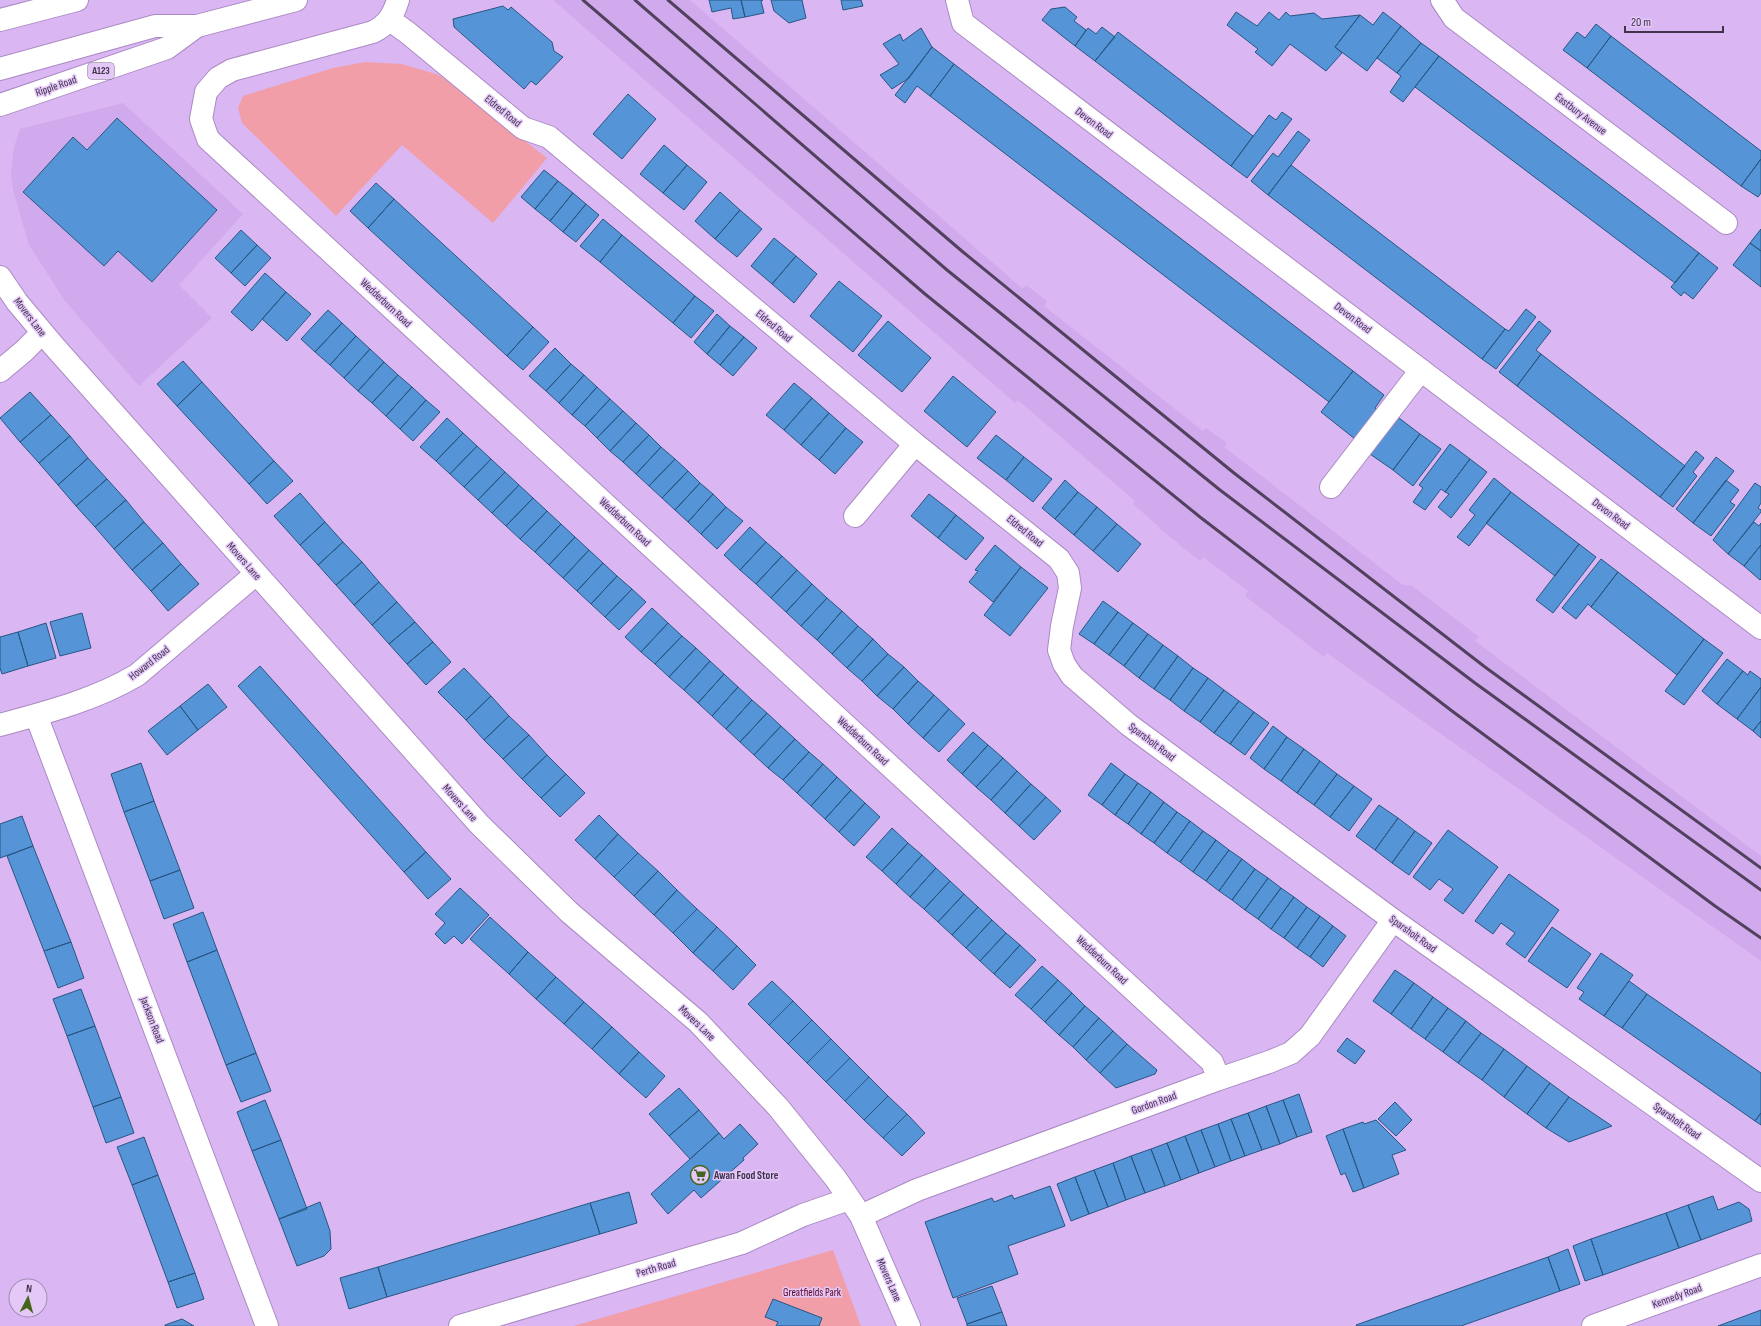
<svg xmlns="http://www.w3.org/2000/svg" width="1761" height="1326" viewBox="0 0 1761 1326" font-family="'Sofia Sans Condensed',sans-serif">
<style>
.built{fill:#d0aaec}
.green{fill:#f19ea9}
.building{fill:#5595d7;stroke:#285582}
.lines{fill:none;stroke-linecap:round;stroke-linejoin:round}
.minor-casing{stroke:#ab8ac3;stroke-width:24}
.major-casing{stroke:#ab8ac3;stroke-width:24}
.minor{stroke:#fff;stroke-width:22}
.major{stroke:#fff;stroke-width:22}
.rail{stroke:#51415d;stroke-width:3}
.labels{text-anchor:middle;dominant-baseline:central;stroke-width:3;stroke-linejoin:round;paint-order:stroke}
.shield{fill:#e3c8f8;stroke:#715f7e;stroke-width:1}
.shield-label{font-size:10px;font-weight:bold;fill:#40324a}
.street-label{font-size:11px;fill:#40324a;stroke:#e3c8f8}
.poi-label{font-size:11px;font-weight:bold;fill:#40324a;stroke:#e3c8f8;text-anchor:start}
.park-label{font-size:11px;fill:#5c0321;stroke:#e3c8f8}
</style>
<rect width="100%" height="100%" fill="#dab7f3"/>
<path class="built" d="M553,0H690L1023,289L1026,285L1047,301L1044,306L1203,431L1206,428L1227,443L1224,447L1403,585H1411L1479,637L1475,641L1761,856V961L1327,653L1324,657L1245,596L1248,591L1203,557L1200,561L1161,530L1158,526L1133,504L1135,501L1018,400L1015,403Z
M123,103L243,214L179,285L212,318L139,386L65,301L29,245L13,190L11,174L14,147L20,129Z"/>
<path class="green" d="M365,62L402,64L439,75L547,158L493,223L402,145L336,216L242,123L238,108L243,96L333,68Z
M833,1250L861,1326H574Z"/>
<path class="building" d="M709,0H741L745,17L733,19L731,8L712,12Z
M741,0H763L761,1L764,13L745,17Z
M771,0H802L806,18L789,23L774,11Z
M841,0H861L863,6L843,10Z
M503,6L508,10L511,7L552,42L554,51L563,57L536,85L531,81L524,89L454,27L453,19Z
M1065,7L1077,17L1074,21L1086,30L1075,46L1042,20L1051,9Z
M1236,12L1257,26L1269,12L1279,20L1286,12L1290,16L1314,13L1322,19L1360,15L1335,47L1342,53L1326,71L1290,44L1272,66L1255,52L1258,49L1227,25Z
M1383,12L1401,26L1367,71L1335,47L1360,15L1373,25Z
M1596,24L1611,36L1587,68L1563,50L1577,32L1585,38Z
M1401,26L1421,43L1397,73L1377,58Z
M1102,27L1115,37L1095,61L1075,46L1088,28L1096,34Z
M921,28L932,47L909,78L892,89L880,75L899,64L883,44L900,34L903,41Z
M1118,32L1253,136L1231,166L1095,61Z
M1611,36L1761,151V159L1741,186L1587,68Z
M1421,43L1439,56L1403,102L1390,92L1401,76L1397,73Z
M932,47L954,64L930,96L917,86L905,103L895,95Z
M1439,56L1699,253L1675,283L1415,87Z
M954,64L1353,371L1329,402L930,96Z
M628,94L656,119L622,159L593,134Z
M1282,112L1292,119L1247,178L1231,166L1269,115L1276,120Z
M117,118L217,210L152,282L118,251L104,266L23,192L73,137L87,150Z
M1298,131L1310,140L1268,195L1251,181L1273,153L1278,157Z
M664,145L687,165L663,193L640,174Z
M1761,159V193L1758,197L1741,186Z
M687,165L707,182L684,210L663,193Z
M1291,165L1505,329L1482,359L1268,195Z
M544,170L558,181L535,209L521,197Z
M558,181L573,193L550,221L535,209Z
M376,183L394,199L368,228L350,211Z
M720,192L740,210L715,239L695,221Z
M573,193L586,204L563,232L550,221Z
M394,199L533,327L507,356L368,228Z
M586,204L599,215L576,242L563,232Z
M740,210L762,229L737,257L715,239Z
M603,219L622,235L600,262L580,246Z
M1761,229V251L1750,243Z
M241,230L257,245L231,273L215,258Z
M622,235L695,296L673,323L600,262Z
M774,238L796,256L772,284L751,266Z
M1750,243L1761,251V287L1733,265Z
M257,245L271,258L245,286L231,273Z
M1699,253L1718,268L1693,299L1684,292L1681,296L1671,287Z
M796,256L817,274L794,303L772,284Z
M265,273L286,292L252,331L231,312Z
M839,281L882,316L853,352L810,316Z
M286,292L311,314L287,341L262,319Z
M695,296L714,311L691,338L673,323Z
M1526,309L1536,317L1496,369L1482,359L1505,329L1509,331Z
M328,310L342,323L315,352L301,339Z
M717,314L730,326L707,354L694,342Z
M888,321L931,358L902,392L858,355Z
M1539,321L1551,331L1536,350L1541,354L1517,386L1499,372Z
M342,323L356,336L330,365L315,352Z
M730,326L744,337L720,365L707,354Z
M533,327L549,342L523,370L507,356Z
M356,336L370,349L344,378L330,365Z
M744,337L757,348L733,376L720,365Z
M555,348L571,364L546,391L529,376Z
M370,349L384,362L358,391L344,378Z
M1541,354L1685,466L1660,497L1517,386Z
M183,361L202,382L177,406L157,384Z
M384,362L398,375L372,403L358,391Z
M571,364L584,375L559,403L546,391Z
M1353,371L1384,395L1375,408L1382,414L1355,439L1321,412Z
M398,375L412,387L386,416L372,403Z
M584,375L597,387L572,415L559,403Z
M953,376L996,412L967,447L924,411Z
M202,382L274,461L249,484L177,406Z
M794,383L812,398L784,430L766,415Z
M412,387L426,400L400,429L386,416Z
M597,387L610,399L585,426L572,415Z
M30,392L51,415L20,442L0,418Z
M812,398L829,413L801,445L784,430Z
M610,399L623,411L597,438L585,426Z
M426,400L440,412L413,441L400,429Z
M623,411L636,423L610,451L597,438Z
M829,413L846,428L819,460L801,445Z
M51,415L70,436L39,463L20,442Z
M1395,415L1420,434L1393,470L1367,452Z
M447,418L463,433L436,461L420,447Z
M636,423L649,435L623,462L610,451Z
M846,428L863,442L835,474L819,460Z
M463,433L477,446L450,474L436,461Z
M1420,434L1441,449L1413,486L1393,470Z
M649,435L661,447L636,474L623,462Z
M996,435L1024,457L1006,480L977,458Z
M70,436L88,458L58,485L39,463Z
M1450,444L1470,459L1445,492L1441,489L1425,510L1413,502L1423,488L1419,485Z
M477,446L491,459L464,487L450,474Z
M661,447L675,459L649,486L636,474Z
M1696,451L1704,458L1693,472L1697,476L1673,507L1660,497Z
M1024,457L1052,479L1033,502L1006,480Z
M1716,457L1734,471L1693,523L1676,509Z
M88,458L107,479L76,506L58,485Z
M491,459L505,472L478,500L464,487Z
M675,459L688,471L662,498L649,486Z
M1470,459L1487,472L1451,518L1438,507L1449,494L1445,492Z
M274,461L293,481L267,504L249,484Z
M688,471L700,483L675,510L662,498Z
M505,472L519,485L492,513L478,500Z
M1494,478L1511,492L1469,546L1457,537L1475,515L1469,510Z
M107,479L126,500L95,527L76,506Z
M1065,480L1078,492L1055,519L1042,508Z
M1726,480L1739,490L1730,502L1735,505L1711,536L1693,523Z
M700,483L713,494L688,522L675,510Z
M1755,483L1761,487V503L1758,508L1761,510V512L1728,554L1713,540Z
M519,485L533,498L506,526L492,513Z
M1078,492L1097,507L1074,535L1055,519Z
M1511,492L1579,544L1555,576L1486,523Z
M300,493L325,522L300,545L274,516Z
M713,494L726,507L701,534L688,522Z
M929,494L956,515L938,538L911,516Z
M533,498L547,511L520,539L506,526Z
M126,500L144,522L114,549L95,527Z
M726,507L743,521L717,549L701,534Z
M1097,507L1117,524L1093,551L1074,535Z
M547,511L561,524L535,552L520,539Z
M956,515L984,538L966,560L938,538Z
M144,522L163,543L132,570L114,549Z
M325,522L343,542L318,565L300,545Z
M1754,522L1759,526L1761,523V545L1744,566L1728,554Z
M561,524L575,537L549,565L535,552Z
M1117,524L1141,544L1118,572L1093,551Z
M750,527L766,542L740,570L724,555Z
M575,537L589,550L563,578L549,565Z
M343,542L362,562L336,585L318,565Z
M766,542L782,556L756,584L740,570Z
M163,543L181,564L151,591L132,570Z
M1579,544L1596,557L1553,613L1536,600Z
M995,545L1021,567L993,602L969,582L978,571L975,570Z
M1761,545V579L1760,580L1744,566Z
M589,550L603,563L577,591L563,578Z
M782,556L797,570L771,598L756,584Z
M1601,559L1618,572L1591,607L1588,604L1576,619L1562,608Z
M362,562L379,582L354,605L336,585Z
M603,563L617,576L591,604L577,591Z
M181,564L199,584L168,611L151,591Z
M1021,567L1048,588L1010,636L984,615Z
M797,570L812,584L786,612L771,598Z
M1618,572L1704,639L1677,675L1591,607Z
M617,576L632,589L605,617L591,604Z
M379,582L397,602L372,625L354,605Z
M812,584L827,598L801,626L786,612Z
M632,589L646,602L619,630L605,617Z
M827,598L842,611L817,640L801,626Z
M1103,601L1118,612L1094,644L1079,634Z
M397,602L415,622L389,644L372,625Z
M652,608L668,623L641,652L625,637Z
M842,611L858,626L832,654L817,640Z
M1118,612L1133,623L1109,655L1094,644Z
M82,613L91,648L60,656L50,622Z
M415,622L433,642L407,664L389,644Z
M46,623L56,658L28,666L18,632Z
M668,623L682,636L655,664L641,652Z
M1133,623L1148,634L1124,666L1109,655Z
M858,626L873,639L847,668L832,654Z
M18,632L28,666L2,674L0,668V637Z
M1148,634L1163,645L1139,678L1124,666Z
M682,636L696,648L669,677L655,664Z
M873,639L888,654L862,681L847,668Z
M1704,639L1723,653L1684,705L1665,691Z
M433,642L451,662L426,685L407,664Z
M1163,645L1178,656L1154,689L1139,678Z
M696,648L710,661L684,690L669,677Z
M888,654L904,667L877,696L862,681Z
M1178,656L1193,668L1170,700L1154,689Z
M1727,659L1743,671L1717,704L1702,691Z
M710,661L724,674L698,703L684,690Z
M260,666L426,852L404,872L238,686Z
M904,667L918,681L893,709L877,696Z
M464,668L491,696L466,720L438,692Z
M1193,668L1208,678L1184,711L1170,700Z
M1743,671L1748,675L1750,671L1761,679V687L1737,719L1717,704Z
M724,674L738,687L712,716L698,703Z
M1208,678L1224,690L1200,722L1184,711Z
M918,681L934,695L908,724L893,709Z
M208,684L227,707L198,730L180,706Z
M738,687L752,700L726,729L712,716Z
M1761,687V721L1753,731L1737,719Z
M1224,690L1239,701L1214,733L1200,722Z
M934,695L949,709L923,738L908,724Z
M491,696L509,716L484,740L466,720Z
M752,700L767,713L740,742L726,729Z
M1239,701L1254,712L1230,744L1214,733Z
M180,706L198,730L167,755L148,731Z
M949,709L965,724L939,752L923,738Z
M1254,712L1269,723L1245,755L1230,744Z
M767,713L781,726L754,755L740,742Z
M509,716L529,735L503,759L484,740Z
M1761,721V738L1753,731Z
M781,726L795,739L768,768L754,755Z
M1273,726L1287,737L1264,769L1250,758Z
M973,732L988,745L962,774L947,760Z
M529,735L547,755L522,779L503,759Z
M1287,737L1304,749L1281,781L1264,769Z
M795,739L809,752L783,780L768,768Z
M988,745L1003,758L976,787L962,774Z
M1304,749L1320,761L1297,793L1281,781Z
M809,752L823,764L797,793L783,780Z
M547,755L566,774L541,798L522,779Z
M1003,758L1017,771L991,800L976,787Z
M1320,761L1337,774L1314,805L1297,793Z
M141,763L154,801L124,812L111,774Z
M1111,763L1125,774L1102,805L1088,795Z
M823,764L837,777L811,806L797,793Z
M1017,771L1031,784L1005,813L991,800Z
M566,774L585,793L560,817L541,798Z
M1125,774L1138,783L1115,815L1102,805Z
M1337,774L1354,786L1330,817L1314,805Z
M837,777L851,790L825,819L811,806Z
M1138,783L1151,792L1128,824L1115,815Z
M1031,784L1046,797L1019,826L1005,813Z
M1354,786L1372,799L1349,831L1330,817Z
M851,790L865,803L839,832L825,819Z
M1151,792L1164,802L1141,834L1128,824Z
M1046,797L1061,811L1034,840L1019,826Z
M154,801L180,870L150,881L124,812Z
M1164,802L1177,812L1154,843L1141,834Z
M865,803L880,817L854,846L839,832Z
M1379,805L1398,818L1375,850L1356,836Z
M1177,812L1190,821L1167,853L1154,843Z
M599,815L618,834L595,859L575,840Z
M22,816L33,846L0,858V824Z
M1398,818L1415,831L1392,863L1375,850Z
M1190,821L1203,831L1180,862L1167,853Z
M892,828L908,843L882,871L866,857Z
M1448,830L1498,867L1463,914L1444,900L1453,889L1439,879L1430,890L1413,877Z
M1203,831L1216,840L1193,872L1180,862Z
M1415,831L1432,843L1409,875L1392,863Z
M618,834L638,853L614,877L595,859Z
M1216,840L1229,850L1206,881L1193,872Z
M908,843L922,855L896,884L882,871Z
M33,846L71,942L44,951L7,856Z
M1229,850L1242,859L1219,891L1206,881Z
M426,852L451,879L428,899L404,872Z
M638,853L658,871L634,896L614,877Z
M922,855L936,868L910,897L896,884Z
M1242,859L1255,869L1232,900L1219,891Z
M936,868L950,881L924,909L910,897Z
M1255,869L1268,878L1245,910L1232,900Z
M180,870L194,908L164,919L150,881Z
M658,871L677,890L654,915L634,896Z
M1509,874L1559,910L1525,958L1506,944L1515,933L1501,923L1493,934L1475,921Z
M1268,878L1281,888L1258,919L1245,910Z
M950,881L964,894L938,922L924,909Z
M460,888L489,915L462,944L454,936L445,944L435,934L445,923L435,914Z
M1281,888L1294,897L1271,929L1258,919Z
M677,890L697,909L673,933L654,915Z
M964,894L978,907L952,935L938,922Z
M1294,897L1307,907L1284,938L1271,929Z
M978,907L992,920L966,948L952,935Z
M1307,907L1320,916L1297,948L1284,938Z
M697,909L717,927L693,953L673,933Z
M203,912L217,950L187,962L173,924Z
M1320,916L1333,926L1310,957L1297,948Z
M490,917L528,952L509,974L470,939Z
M992,920L1006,933L980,961L966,948Z
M1333,926L1346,936L1323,967L1310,957Z
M717,927L737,946L713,971L693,953Z
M1552,927L1591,954L1567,988L1528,961Z
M1006,933L1020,945L994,974L980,961Z
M71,942L84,978L58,988L44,951Z
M1020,945L1036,960L1010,988L994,974Z
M737,946L756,965L733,990L713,971Z
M217,950L256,1053L226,1065L187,962Z
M528,952L556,977L536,999L509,974Z
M1601,953L1633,975L1604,1016L1579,999L1584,992L1577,988Z
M1042,966L1058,980L1031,1009L1015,995Z
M1395,970L1414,983L1391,1014L1373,1001Z
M556,977L584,1002L564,1024L536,999Z
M1058,980L1072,993L1045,1022L1031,1009Z
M772,981L793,1001L769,1025L748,1004Z
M1629,981L1647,994L1622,1028L1604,1016Z
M1414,983L1433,997L1411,1029L1391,1014Z
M81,989L95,1026L67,1036L53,999Z
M1072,993L1085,1006L1059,1035L1045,1022Z
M1647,994L1761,1073V1113L1755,1121L1622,1028Z
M1433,997L1448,1008L1425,1039L1411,1029Z
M793,1001L812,1020L788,1044L769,1025Z
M584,1002L612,1027L592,1049L564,1024Z
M1085,1006L1099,1018L1073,1047L1059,1035Z
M1448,1008L1466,1021L1443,1052L1425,1039Z
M1099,1018L1113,1031L1086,1060L1073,1047Z
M812,1020L831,1039L807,1063L788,1044Z
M1466,1021L1481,1033L1458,1063L1443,1052Z
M95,1026L121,1097L93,1107L67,1036Z
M612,1027L639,1052L619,1074L592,1049Z
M1113,1031L1127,1044L1100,1073L1086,1060Z
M1481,1033L1504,1049L1482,1080L1458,1063Z
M1347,1038L1365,1051L1355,1064L1337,1051Z
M831,1039L850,1058L826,1082L807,1063Z
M1127,1044L1157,1070L1155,1074L1116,1088L1100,1073Z
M1504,1049L1527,1066L1504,1097L1482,1080Z
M639,1052L665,1076L646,1098L619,1074Z
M256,1053L271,1091L241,1102L226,1065Z
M850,1058L869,1077L845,1101L826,1082Z
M1527,1066L1550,1083L1527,1114L1504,1097Z
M869,1077L888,1096L864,1120L845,1101Z
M1550,1083L1569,1097L1546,1128L1527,1114Z
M679,1088L699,1110L669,1136L649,1114Z
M1299,1094L1312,1132L1297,1137L1283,1100Z
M888,1096L907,1114L883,1138L864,1120Z
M121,1097L134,1133L106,1143L93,1107Z
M1569,1097L1612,1126L1569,1142L1546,1128Z
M265,1100L281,1140L252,1151L237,1112Z
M1283,1100L1297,1137L1280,1144L1266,1106Z
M1395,1102L1412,1120L1396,1136L1378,1119Z
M1266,1106L1280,1144L1262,1150L1248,1113Z
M699,1110L719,1133L690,1159L669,1136Z
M1248,1113L1262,1150L1245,1156L1231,1119Z
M1761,1113V1125L1755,1121Z
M907,1114L925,1133L902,1156L883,1138Z
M1231,1119L1245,1156L1231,1161L1218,1124Z
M1376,1120L1406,1150L1392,1155L1399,1174L1364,1188L1343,1129L1363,1122L1364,1124Z
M740,1124L758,1144L743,1158L744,1160L701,1198L694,1190L668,1214L651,1194L719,1133L724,1139Z
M1218,1124L1231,1161L1215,1167L1201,1130Z
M1343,1129L1364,1188L1353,1192L1345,1173L1341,1175L1326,1136Z
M1201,1130L1215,1167L1199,1173L1185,1136Z
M1185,1136L1199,1173L1181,1180L1167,1143Z
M144,1137L158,1175L132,1185L117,1147Z
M281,1140L307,1209L279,1219L252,1151Z
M1167,1143L1181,1180L1165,1186L1151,1149Z
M1151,1149L1165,1186L1145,1193L1131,1156Z
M1131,1156L1145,1193L1126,1200L1113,1163Z
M1113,1163L1126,1200L1108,1207L1094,1170Z
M1094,1170L1108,1207L1089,1214L1075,1177Z
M158,1175L195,1273L168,1282L132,1185Z
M1075,1177L1089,1214L1071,1221L1057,1184Z
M1050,1186L1065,1226L1008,1246L1018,1274L953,1298L925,1222L992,1198L994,1202L1012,1195L1014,1199Z
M629,1192L637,1223L600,1234L590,1203Z
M1713,1196L1718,1210L1739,1202L1749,1209L1752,1221L1701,1240L1688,1205Z
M320,1202L330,1231L331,1249L324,1256L297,1266L279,1219Z
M590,1203L600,1234L387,1297L378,1267Z
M1688,1205L1701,1240L1679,1248L1666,1213Z
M1666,1213L1679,1248L1603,1275L1591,1239Z
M1591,1239L1603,1275L1585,1281L1573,1246Z
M1568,1249L1580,1284L1560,1291L1548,1257Z
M1548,1257L1560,1291L1461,1326H1357L1356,1325Z
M378,1267L387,1297L349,1309L340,1278Z
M195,1273L204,1299L177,1308L168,1282Z
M992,1286L1002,1312L967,1324L957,1298Z
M773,1299L822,1318L819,1326H776L778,1322L765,1317Z
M1761,1310V1326H1718Z
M1002,1312L1007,1326H967V1324Z
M182,1319L194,1326H165V1325Z"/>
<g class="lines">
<defs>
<path id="minor" d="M398,0C393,16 387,25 373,32L232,70L218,78L206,92L201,119L208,139L1212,1062L1219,1079
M957,0L963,23L1761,628
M1442,0L1454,18L1726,223
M0,20L77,0
M390,20L408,33L523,128L549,137L915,444L1059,559L1068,573L1070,588L1062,626L1059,650L1064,664L1072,676L1129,725L1393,920L1761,1181
M0,277L17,302L53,345L479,824L569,912L698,1022L778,1107L836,1179L861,1216L909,1326
M0,371L24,351L42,333
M1331,487L1421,370
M855,516L915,444
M36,715L267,1326
M0,725C47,712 95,700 137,675L256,574
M861,1216L917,1190L1219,1079L1269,1062L1291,1053L1310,1036L1393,920
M460,1326L742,1243L803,1215L849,1199
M1593,1326L1761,1265"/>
<path id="major" d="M0,69L155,26H197L296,0
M0,105L167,48L197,26"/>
</defs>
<use href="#minor" class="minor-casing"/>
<use href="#major" class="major-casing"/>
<use href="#minor" class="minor"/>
<use href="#major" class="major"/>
<path class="rail" d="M583,0L925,294L1200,517L1452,711L1715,906L1761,938
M635,0L947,270L1220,490L1475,683L1761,890
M668,0L963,252L1234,473L1485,667L1761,868"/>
</g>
<defs>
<symbol id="supermarket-ring" viewBox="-11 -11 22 22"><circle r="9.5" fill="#e3c8f8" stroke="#44651c" stroke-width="1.5"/><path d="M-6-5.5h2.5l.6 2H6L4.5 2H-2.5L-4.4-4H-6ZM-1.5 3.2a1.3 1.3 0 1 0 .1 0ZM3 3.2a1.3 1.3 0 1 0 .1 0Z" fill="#44651c"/></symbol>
</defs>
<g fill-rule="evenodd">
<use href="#supermarket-ring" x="689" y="1164" width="22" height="22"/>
</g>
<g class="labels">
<rect class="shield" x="88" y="63" width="26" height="16" rx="3"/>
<g class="shield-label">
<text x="101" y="71">A123</text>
</g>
<g class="street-label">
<text transform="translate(56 86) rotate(-19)">Ripple Road</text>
<text transform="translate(503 111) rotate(39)">Eldred Road</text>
<text transform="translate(1581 114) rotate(37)">Eastbury Avenue</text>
<text transform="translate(1094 123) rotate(37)">Devon Road</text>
<text transform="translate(386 303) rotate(43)">Wedderburn Road</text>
<text transform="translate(30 317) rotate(52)">Movers Lane</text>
<text transform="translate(1353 318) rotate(37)">Devon Road</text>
<text transform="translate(774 326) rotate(40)">Eldred Road</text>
<text transform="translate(1611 514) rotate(37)">Devon Road</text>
<text transform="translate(625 522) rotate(43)">Wedderburn Road</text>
<text transform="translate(1025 531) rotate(39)">Eldred Road</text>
<text transform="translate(244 561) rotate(49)">Movers Lane</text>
<text transform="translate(149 663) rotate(-38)">Howard Road</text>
<text transform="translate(863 741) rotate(43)">Wedderburn Road</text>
<text transform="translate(1152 742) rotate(37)">Sparsholt Road</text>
<text transform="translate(460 803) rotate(48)">Movers Lane</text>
<text transform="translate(1413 934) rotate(36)">Sparsholt Road</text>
<text transform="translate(1102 960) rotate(43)">Wedderburn Road</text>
<text transform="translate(152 1020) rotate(69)">Jackson Road</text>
<text transform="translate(697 1023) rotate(44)">Movers Lane</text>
<text transform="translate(1154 1103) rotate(-20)">Gordon Road</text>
<text transform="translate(1677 1121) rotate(35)">Sparsholt Road</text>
<text transform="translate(656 1268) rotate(-16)">Perth Road</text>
<text transform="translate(889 1280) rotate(66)">Movers Lane</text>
<text transform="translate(1677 1296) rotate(-20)">Kennedy Road</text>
</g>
<g class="poi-label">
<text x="714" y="1175">Awan Food Store</text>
</g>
<g class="park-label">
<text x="812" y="1292">Greatfields Park</text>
</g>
</g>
<g transform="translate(28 1298) rotate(6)"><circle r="19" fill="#e3c8f8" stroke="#a28cb2"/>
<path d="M0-3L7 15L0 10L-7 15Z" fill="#44651c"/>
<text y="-6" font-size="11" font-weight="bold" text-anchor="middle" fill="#40324a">N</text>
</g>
<path d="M1625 26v6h98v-6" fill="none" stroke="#40324a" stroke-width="2"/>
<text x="1631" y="26" font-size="12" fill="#40324a" stroke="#e3c8f8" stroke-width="3" paint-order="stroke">20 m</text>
</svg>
